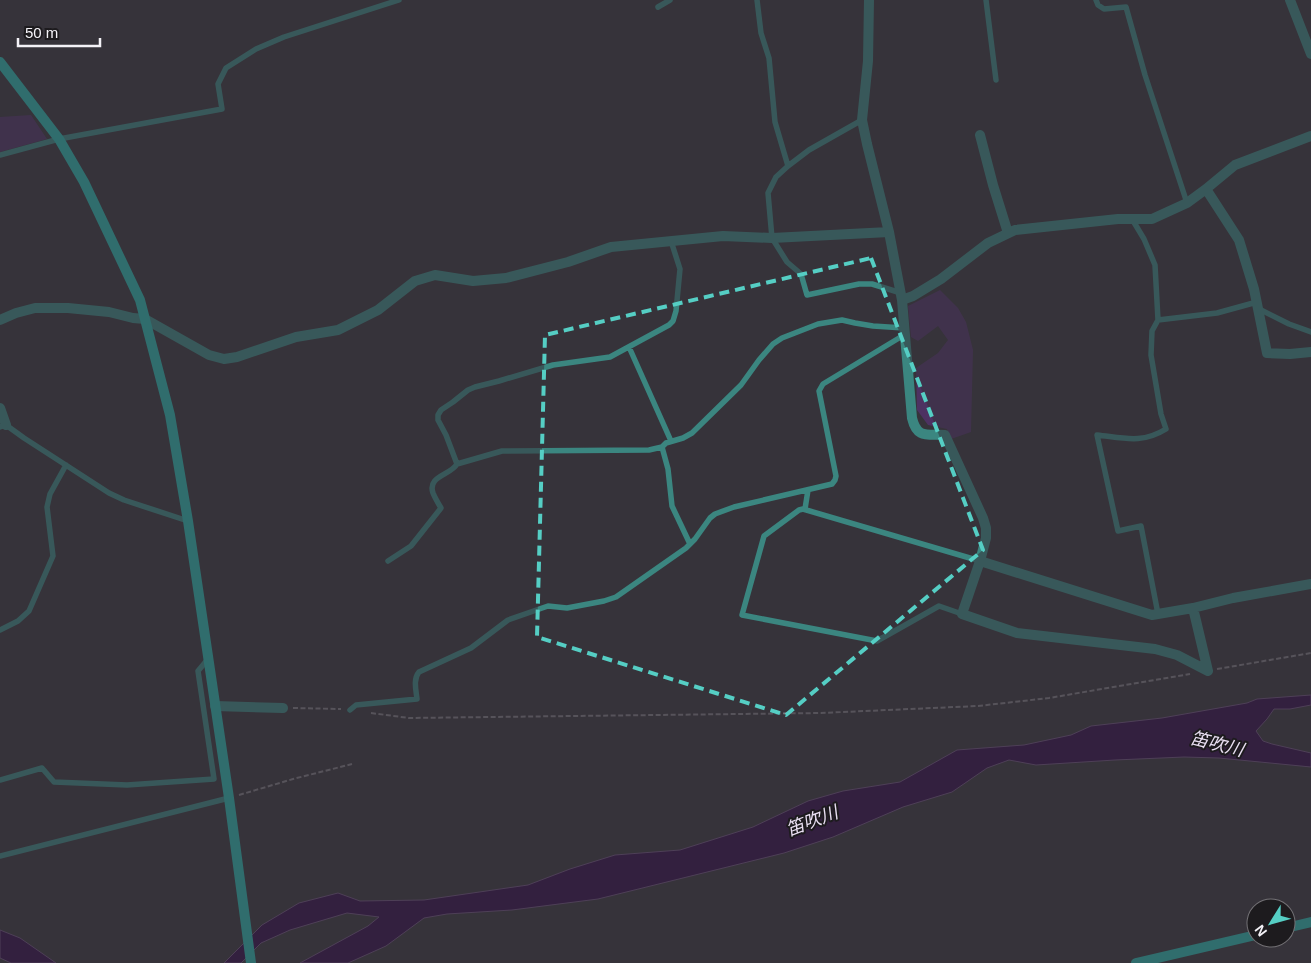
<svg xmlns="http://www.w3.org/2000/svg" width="1311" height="963" viewBox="0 0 1311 963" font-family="Arial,'Noto Sans JP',sans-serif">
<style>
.green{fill:#4d3262}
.water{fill:#2f0945;stroke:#6a4f7a}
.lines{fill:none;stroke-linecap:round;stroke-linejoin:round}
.path{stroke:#7d7a81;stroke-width:2;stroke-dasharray:5 2.5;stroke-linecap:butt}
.lane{stroke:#3b8680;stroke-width:5.5}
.street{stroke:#3b8680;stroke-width:10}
.secondary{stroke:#29b3aa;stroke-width:10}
.marked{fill:none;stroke:#55cec4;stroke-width:4;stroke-dasharray:10 6;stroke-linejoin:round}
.labels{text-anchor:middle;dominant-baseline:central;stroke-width:4;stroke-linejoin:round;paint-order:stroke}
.water-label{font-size:18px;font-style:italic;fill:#e9dff2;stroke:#1d1b1e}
</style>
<rect width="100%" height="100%" fill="#36333a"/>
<path class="green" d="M31,115L47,139L0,152V117Z
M940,290L958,308L966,322L973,350L971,432L951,439L947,429L928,425L917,410L916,368L938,353L948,340L938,326L918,341L911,337L908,306Z"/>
<path class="water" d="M1311,695V705L1290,709H1274L1267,719L1256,731L1263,741L1272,744L1311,753V767L1219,758L1184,757L1115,760L1036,765L1009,760L987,768L952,792L903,807L833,837L784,853L598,899L512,910L447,914L424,918L386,946L348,963H300L368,926L379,917L347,913L290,930L261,943L241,963H224L262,925L299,903L338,893L360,901L424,900L528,885L570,869L615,855L680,850L753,827L808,801L843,791L900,782L957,750L1024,745L1071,735L1091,726L1162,718L1247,703L1257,699Z
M0,930L20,938L56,963H11L0,958Z"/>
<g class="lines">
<path class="path" d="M1217,669L1311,653
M293,708L341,709
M371,713L409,718L821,713L978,706L1049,698L1190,674
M239,795L293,779L352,764"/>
<path class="lane" d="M757,0L761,33L769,58L775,122L788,166
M986,0L996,80
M1096,0L1098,5L1104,9L1126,7L1145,75L1187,203
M658,7L670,0
M862,120L809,150L788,166L776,177L768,193L772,238L787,262L801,274L807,295L859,284H872L901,293
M0,155L59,139L222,109L218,84L226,68L256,49L284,37L399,0
M1132,219L1144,239L1155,265L1158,320L1152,331L1151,355L1161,414L1166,429C1142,444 1124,438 1097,435L1118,531L1141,526L1158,614
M1259,309L1289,324L1311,332
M1158,320L1217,313L1257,302
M629,347L671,441
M0,427L6,425L24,438L109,493L124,500L188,521
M457,464L502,451L649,450L662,447
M805,509L808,490
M690,544L672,506L668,469L662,447L666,443L683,438L692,433L741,385L759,360L773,344L782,338L818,324L842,320L855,323L873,326L904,328
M388,561L411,546L441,508C438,503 435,498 433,493C427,476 451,475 457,464L446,435L438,420V415L441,410L453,402L468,390L475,387L499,381L553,365L610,357L669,325L673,321L676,311L680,269L671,241
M962,614L939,606L877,641L742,615L764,536L799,510L803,509L980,561
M0,630L18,621L29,611L53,556L47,507L50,494L66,465
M350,710L356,705L417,699C416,690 413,679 419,672L471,648L508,620L548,606L567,608L604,601L616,597L686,548L695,539L710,518L715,514L734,507L832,484L835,480L836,476L819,391L823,384L904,335
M0,780L42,768L54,782L127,785L214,779L198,671L208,659
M0,856L229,798"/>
<path class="street" d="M869,0L868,61L862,120L867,144L889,232L902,300L912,418C917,439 927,434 945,435L983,518L986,528V538L980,561L962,614L1017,633L1155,649L1177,655L1208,671
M1290,0L1311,54
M980,135L993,185L1008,233
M1206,189L1239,240L1254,289L1267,353L1290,354L1311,352
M902,300L913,296L941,279L988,243L1015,230L1118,219H1152L1187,203L1206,189L1235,165L1311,136
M0,320L16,313L35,308H68L109,312L133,318L145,319L209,355L224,359L237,357L296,337L338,330L378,310L415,281L435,275L473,281L506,278L568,262L611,247L723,236L772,238L889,232
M0,408L6,425
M980,561L1152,615L1193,608L1233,598L1311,584
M1193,608L1208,671
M215,706L283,708"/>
<path class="secondary" d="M0,62L59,139L84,182L140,300L170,415L188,521L229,798L251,963
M1286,928L1311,922
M1136,963L1256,935"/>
</g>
<path d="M0 0H1311V963H0ZM871,258L983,550L786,715L537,637L545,335Z" fill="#36333a" fill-opacity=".55" fill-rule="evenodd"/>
<path class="marked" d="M871,258L983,550L786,715L537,637L545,335Z"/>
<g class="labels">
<g class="water-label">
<text transform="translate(1217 744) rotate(14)">笛吹川</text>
<text transform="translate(812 821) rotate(-21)">笛吹川</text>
</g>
</g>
<g transform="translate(1271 923) rotate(233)"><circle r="24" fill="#1d1b1e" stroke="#737175"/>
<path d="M0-4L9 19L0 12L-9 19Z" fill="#55cec4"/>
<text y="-8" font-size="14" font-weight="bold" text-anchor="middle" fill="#f4f2f7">N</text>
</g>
<path d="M18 38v8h82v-8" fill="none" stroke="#f4f2f7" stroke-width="2.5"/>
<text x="25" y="38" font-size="15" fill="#f4f2f7" stroke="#1d1b1e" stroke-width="4" paint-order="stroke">50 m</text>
</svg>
